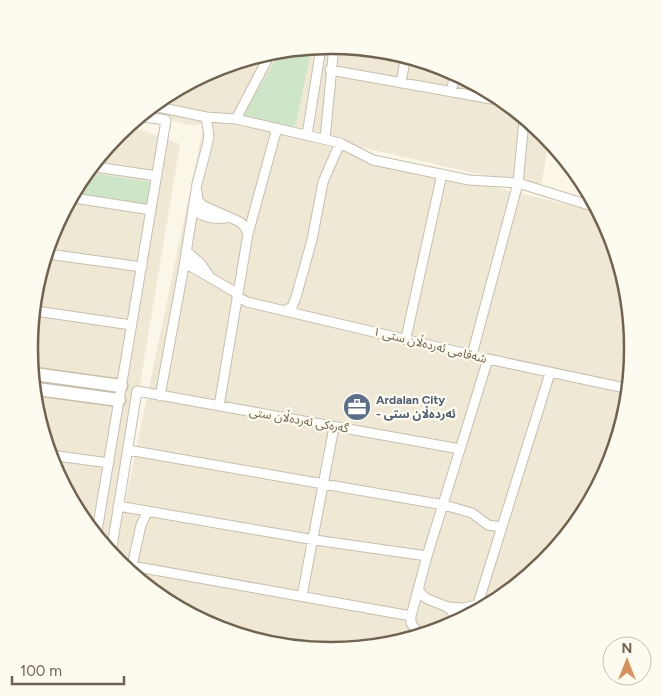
<svg xmlns="http://www.w3.org/2000/svg" width="662" height="696" viewBox="0 0 662 696" font-family="Figtree,'Noto Sans Arabic',sans-serif">
<style>
.residential{fill:#eee8d5}
.green{fill:#cee6c8}
.lines{fill:none;stroke-linecap:round;stroke-linejoin:round}
.street-casing{stroke:#c8bfad;stroke-width:11}
.secondary-casing{stroke:#c8bea9;stroke-width:15}
.street{stroke:#fff;stroke-width:9}
.secondary{stroke:#fff;stroke-width:12}
.labels{text-anchor:middle;dominant-baseline:central;stroke-width:4.5;stroke-linejoin:round;paint-order:stroke}
.street-label{font-size:12px;fill:#71634f;stroke:#fdfbef}
.service-label{font-size:12px;font-weight:bold;fill:#4e5e75;stroke:#fdfbef;text-anchor:start}
.rim{fill:none;stroke:#71634f;stroke-width:2.5}
</style>
<rect width="100%" height="100%" fill="#faf7e9"/>
<path class="residential" d="M331,46L447,69L545,134L549,141L541,185L518,183L325,139L224,121L597,212L610,233L633,348L610,464L545,562L446,627L343,648L215,627L117,562L52,463L29,348L52,232L117,134L130,126L180,144L143,366L121,522L204,124L189,125L148,114L216,69Z"/>
<path class="green" d="M311,50L296,124L289,130L239,120L278,56Z
M91,173L151,182L148,205L77,195Z"/>
<g class="lines">
<defs>
<path id="street" d="M330,70L492,99
M401,83L405,60
M451,92L455,74
M158,107L206,117
M236,119L268,58
M307,135L321,48
M325,139L334,46
M96,167L157,176
M197,192L198,200L202,205L240,222L245,227L248,234
M74,198L151,210
M193,207C200,218 214,219 226,218
M186,251L201,264L210,277
M48,254L142,267
M185,263L235,292L237,296L247,302L488,359L625,388
M36,311L131,325
M284,311L292,307L296,297L312,240L323,182L340,143
M406,338L442,174
M472,355L518,183L524,121
M160,396L184,266L197,184L207,146L209,136L206,117L236,119L340,143L373,160L469,180L518,183L592,206
M219,406L248,234L277,128
M128,450L444,505L472,513L488,525L501,527
M50,455L109,463
M118,506L315,540L427,556
M97,531L166,120L144,117
M111,553L137,391L460,449
M121,564L411,616
M132,566L141,525L147,513L152,512
M418,588C420,591 422,596 426,598C437,605 456,604 454,622
M302,596L334,427
M448,607L464,608L477,605
M477,607L550,373
M418,633L411,623V616L427,556L488,359"/>
<path id="secondary" d="M34,374L121,386
M37,389L119,400"/>
</defs>
<use href="#street" class="street-casing"/>
<use href="#secondary" class="secondary-casing"/>
<use href="#street" class="street"/>
<use href="#secondary" class="secondary"/>
</g>
<defs>
<symbol id="office-disc" viewBox="-11 -11 22 22"><circle r="9.5" fill="#5c6f8a" stroke="#fdfbef"/><path d="M-6-3h4V-5.5h4V-3h4V5H-6ZM-1-4.5V-3h2v-1.5ZM-6 0V1H6V0Z" fill="#fff"/></symbol>
</defs>
<g fill-rule="evenodd">
<use href="#office-disc" x="341" y="391" width="32" height="32"/>
</g>
<g class="labels">
<g class="street-label">
<text transform="translate(430 345) rotate(14)">شەقامی ئەردەڵان ستی ١</text>
<text transform="translate(299 420) rotate(10)">گەرەکی ئەردەڵان ستی</text>
</g>
<g class="service-label">
<text x="376" y="400">Ardalan City<tspan x="376" dy="14">- ئەردەڵان ستی</tspan></text>
</g>
</g>
<path d="M0 0H662V696H0ZM331 54H331A293 293 0 0 1 624 347V349A293 293 0 0 1 331 642H331A293 293 0 0 1 38 349V347A293 293 0 0 1 331 54Z" fill="#fdfbef" fill-rule="evenodd"/>
<path class="rim" d="M331 54H331A293 293 0 0 1 624 347V349A293 293 0 0 1 331 642H331A293 293 0 0 1 38 349V347A293 293 0 0 1 331 54Z"/>
<g transform="translate(627 661)"><circle r="24" fill="#fdfbef" stroke="#c5beaf"/>
<path d="M0-4L9 19L0 12L-9 19Z" fill="#d5925c"/>
<text y="-8" font-size="14" font-weight="bold" text-anchor="middle" fill="#71634f">N</text>
</g>
<path d="M12 676v8h112v-8" fill="none" stroke="#71634f" stroke-width="2.5"/>
<text x="20" y="676" font-size="15" fill="#71634f" stroke="#fdfbef" stroke-width="4" paint-order="stroke">100 m</text>
</svg>
